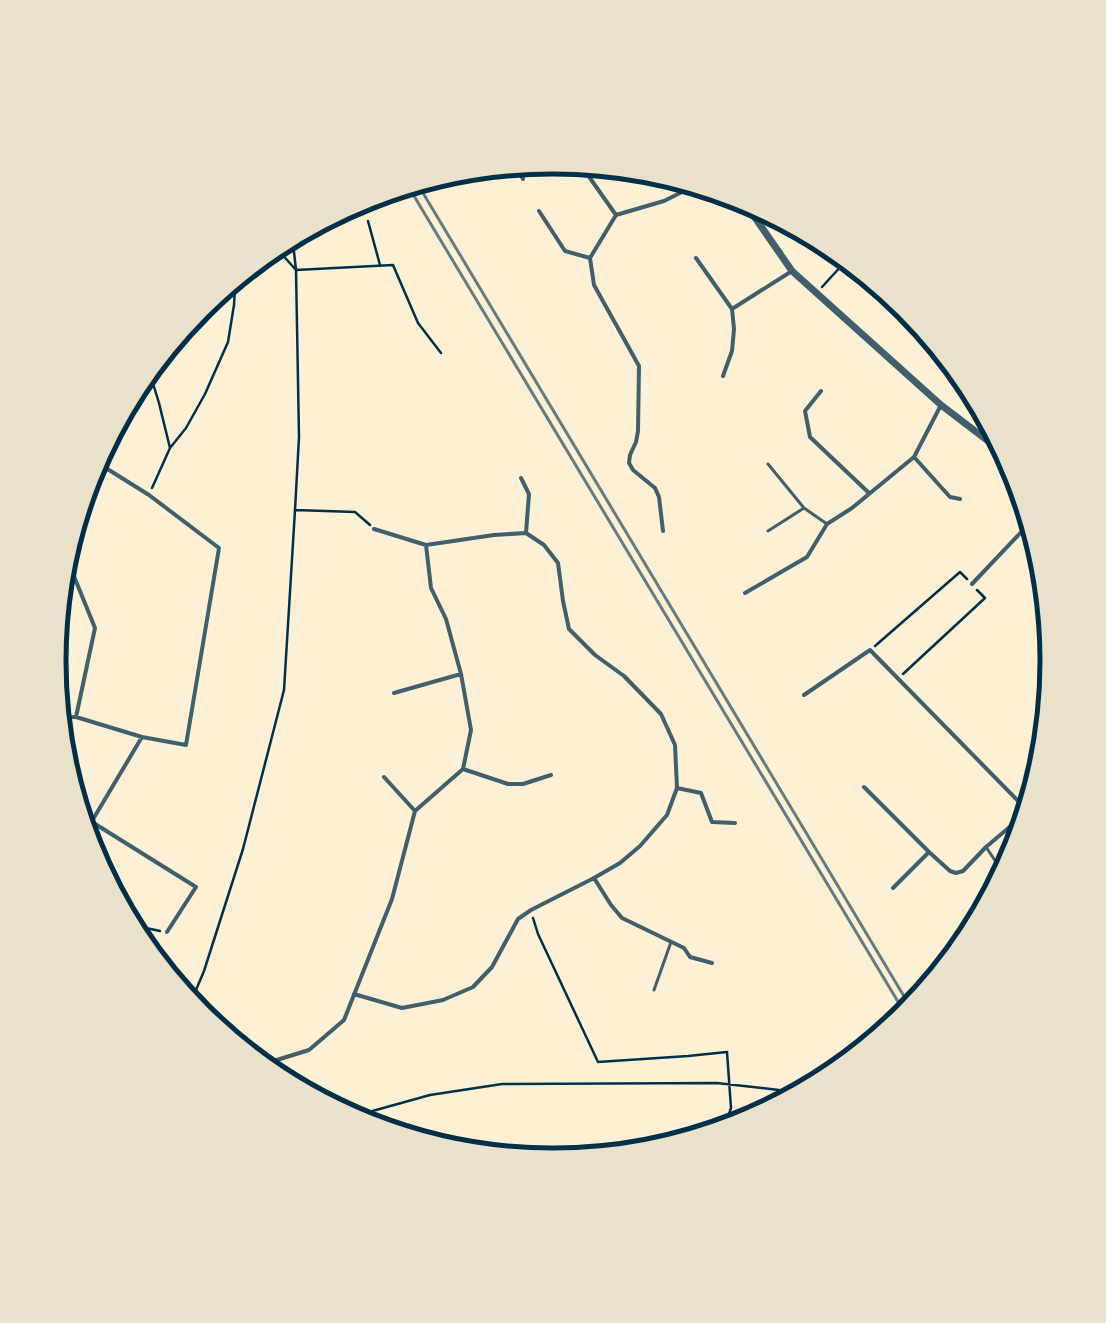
<svg xmlns="http://www.w3.org/2000/svg" width="1106" height="1323" viewBox="0 0 1106 1323" font-family="'Exo 2',sans-serif">
<style>
.lines{fill:none;stroke-linecap:round;stroke-linejoin:round}
.path{stroke:#003049;stroke-width:2.5}
.service{stroke:#3f606c;stroke-width:3}
.minor{stroke:#3f606c;stroke-width:4}
.tertiary{stroke:#3f606c;stroke-width:7}
.rail{stroke:#657d81;stroke-width:3}
.rim{fill:none;stroke:#003049;stroke-width:5}
</style>
<rect width="100%" height="100%" fill="#fdf0d5"/>
<g class="lines">
<path class="path" d="M368,221L380,265
M279,251L296,270
M296,270L393,265L418,323L441,353
M822,287L843,264
M151,377L159,403L170,448L152,488
M170,448L186,428L205,394L228,342L234,305L235,287
M295,510L355,512L370,525
M875,646L960,572L967,579
M903,674L985,598L977,590
M533,918L538,934L598,1062L688,1056L727,1052L731,1108L726,1123
M138,927L146,928
M141,935L146,928L160,931
M193,997L204,971L243,849L284,690L295,510L299,437L296,270L293,243
M358,1115L430,1095L502,1084L717,1083L779,1090"/>
<path class="service" d="M768,464L804,508
M768,531L804,508L827,524
M986,847L1000,868
M654,990L671,942"/>
<path class="minor" d="M519,171L523,179
M585,171L616,215
M539,211L565,251L590,258
M696,258L732,309L792,271
M723,376L732,351L734,329L732,309
M821,391L805,411L810,437L869,493
M914,457L950,497L960,499
M95,477L103,466
M521,478L529,494L526,533
M663,531L659,497L655,488L633,470L629,463L630,455L636,442L638,431L639,366L594,285L590,258L616,215L664,201L688,189
M69,564L95,628L76,717
M972,584L1026,527
M745,593L807,557L827,524L852,508L914,457L941,405
M394,693L461,674
M804,695L870,650L1023,806
M64,717H76L142,737L186,745L219,548L149,495L101,465
M463,769L508,784H523L551,775
M384,777L415,811
M864,787L929,852L950,871L956,873L963,871L986,847L1019,819
M677,788L701,793L712,822L735,823
M92,822L196,887L167,932
M89,826L142,737
M594,878L611,905L622,918L684,948L690,957L712,963
M893,888L929,852
M354,994L402,1008L443,1000L473,987L492,967L518,919L531,910L594,878L620,863L640,846L667,815L677,788L675,745L661,714L624,676L595,655L569,629L563,601L558,563L544,545L526,533L494,535L426,545L374,529
M267,1063L309,1050L344,1020L392,899L415,811L463,769L471,730L461,674L446,619L431,588L426,545"/>
<path class="tertiary" d="M749,209L792,271L941,405L996,447"/>
<path class="rail" d="M420,188L908,1003
M411,191L903,1010"/>
</g>
<path d="M0 0H1106V1323H0ZM66 661a487 487 0 1 1 974 0a487 487 0 1 1-974 0Z" fill="#e9e1ca" fill-rule="evenodd"/>
<path class="rim" d="M66 661a487 487 0 1 1 974 0a487 487 0 1 1-974 0Z"/>
</svg>
